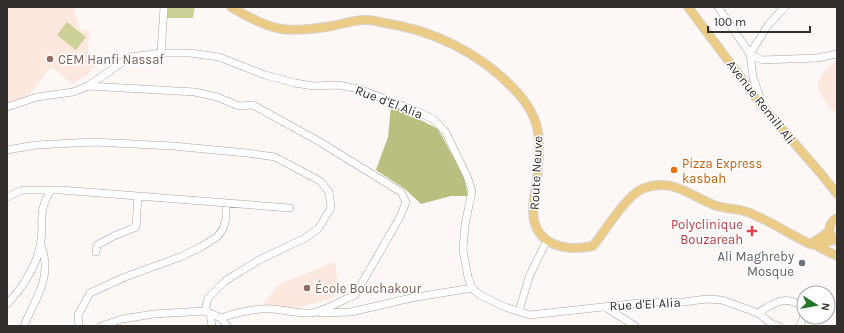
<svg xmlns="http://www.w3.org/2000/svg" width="844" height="333" viewBox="0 0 844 333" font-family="Karla,sans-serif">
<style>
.built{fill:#fce8df}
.green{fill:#cdd197}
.forest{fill:#babe7e}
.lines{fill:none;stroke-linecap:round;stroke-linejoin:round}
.minor-casing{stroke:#ada29d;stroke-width:8}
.major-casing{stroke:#d6d5d5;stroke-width:10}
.minor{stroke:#fff;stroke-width:7}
.major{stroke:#ebcb85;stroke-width:8}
.education-dot{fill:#8d6e63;stroke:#fff;stroke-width:1.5}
.food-dot{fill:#e8710a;stroke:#fff;stroke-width:1.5}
.health-dot{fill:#e0444e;stroke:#fff;stroke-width:1.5}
.worship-dot{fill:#6b7280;stroke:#fff;stroke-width:1.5}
.labels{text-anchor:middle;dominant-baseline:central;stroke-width:3;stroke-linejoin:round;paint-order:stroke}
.education-label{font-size:13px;fill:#785e54;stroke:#fff;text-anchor:start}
.street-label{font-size:13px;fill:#332f2d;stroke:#fff}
.food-label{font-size:13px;fill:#c56008;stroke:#fff;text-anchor:start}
.health-label{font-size:13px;fill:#be3a42;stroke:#fff;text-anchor:end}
.worship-label{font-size:13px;fill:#5b616d;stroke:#fff;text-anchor:end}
</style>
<rect width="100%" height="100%" fill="#fdf8f6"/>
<path class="built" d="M7,7H74L80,30H89L88,53L97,64L86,76L72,84L51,67L33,91L13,106L7,108Z
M837,60V114L826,103L818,89V81L823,73Z
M335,262L339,292L330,299L291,309L263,305L279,284Z"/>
<path class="green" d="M168,7H195L193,18H167Z
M67,22L86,37L76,50L57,35Z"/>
<path class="forest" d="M391,105L438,129L464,177L468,196H451L421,204L405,189L376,170L388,137Z"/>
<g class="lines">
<defs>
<path id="minor" d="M718,7L750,54L753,77L762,103
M785,7L768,25L750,54L762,60L817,58L837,54
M161,53L164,7
M88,86L195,92L217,97L239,106L253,105L320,142L401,192L406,202L400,217L355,295C342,300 325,311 312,313C299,314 286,310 272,309C256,308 236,313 221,318
M7,107L37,97L73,92L88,86L130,57L161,53H190L219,57L265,75L295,83L313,86L338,85L359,89L416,111L433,119L445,131L467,176L472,191L465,225L463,250L468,277L472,288L480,295L505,307L530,315L648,302H684L706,299L722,300L758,313L772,324L778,326
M7,150L36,145L94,142L173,146L247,153L275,157L320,181L329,192L331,208L318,229L305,238L259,260L225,281L208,298L205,311
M7,197L22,190H61L290,208
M96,252L97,245L114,236L136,227L138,196
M7,304C23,287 38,264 41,240C43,232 41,224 42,216C42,206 46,198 51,190
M605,307L635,326
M519,311L529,277L547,240
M321,313L351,312L411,298L472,288
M758,313C774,303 785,294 803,307V319L800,326
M210,314L212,326
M24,326C32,305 46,287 45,264C45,257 43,251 41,245
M79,326L78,315L90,293L125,277L180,257L201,247L217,237L223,229L226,219V203
M102,326L122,319L154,314L205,311L221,318L227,326"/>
<path id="major" d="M231,7C271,31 285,34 332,26C343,24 356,19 367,20C373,20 379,22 385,23C432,30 480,53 513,88C525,100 535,114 538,132C540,144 538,174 536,186C535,194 533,202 533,210C533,245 565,252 593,246C605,231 626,196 642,189C671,177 689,195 714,205C725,209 736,208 747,212C769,220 789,234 810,244L821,245L834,239
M688,7L763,107L822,175L837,194
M837,218C827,224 827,235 837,241
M810,244L820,238L829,231
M815,245L837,256"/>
</defs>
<use href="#minor" class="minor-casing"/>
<use href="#major" class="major-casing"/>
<use href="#minor" class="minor"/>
<use href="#major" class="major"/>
</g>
<g class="education-dot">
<circle cx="50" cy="59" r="4"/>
<circle cx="307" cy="288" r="4"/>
</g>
<circle class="food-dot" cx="674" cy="170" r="4"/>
<path class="health-dot" d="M750 225h4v4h4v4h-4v4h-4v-4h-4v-4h4z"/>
<circle class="worship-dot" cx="802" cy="263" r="4"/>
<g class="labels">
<g class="education-label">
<text x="58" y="59">CEM Hanfi Nassaf</text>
<text x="315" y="288">École Bouchakour</text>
</g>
<g class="street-label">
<text transform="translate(389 102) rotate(21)">Rue d'El Alia</text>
<text transform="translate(761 102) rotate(52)">Avenue Remili Ali</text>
<text transform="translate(536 173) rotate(-87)">Route Neuve</text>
<text transform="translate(645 304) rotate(-3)">Rue d'El Alia</text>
</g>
<g class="food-label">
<text x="682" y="163">Pizza Express<tspan x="682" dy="15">kasbah</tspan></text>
</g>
<g class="health-label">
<text x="743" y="224">Polyclinique<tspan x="743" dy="15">Bouzareah</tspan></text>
</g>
<g class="worship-label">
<text x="794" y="256">Ali Maghreby<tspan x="794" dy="15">Mosque</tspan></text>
</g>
</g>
<rect width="844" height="333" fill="none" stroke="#332f2d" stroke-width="16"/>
<g transform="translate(816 305) rotate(101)"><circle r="19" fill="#ffffff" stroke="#adacab"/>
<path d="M0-3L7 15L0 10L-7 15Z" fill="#217723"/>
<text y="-6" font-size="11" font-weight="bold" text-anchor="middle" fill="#332f2d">N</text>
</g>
<path d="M708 26v6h102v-6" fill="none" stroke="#332f2d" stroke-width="2"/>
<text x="714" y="26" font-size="12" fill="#332f2d" stroke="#ffffff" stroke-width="3" paint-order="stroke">100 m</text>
</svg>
